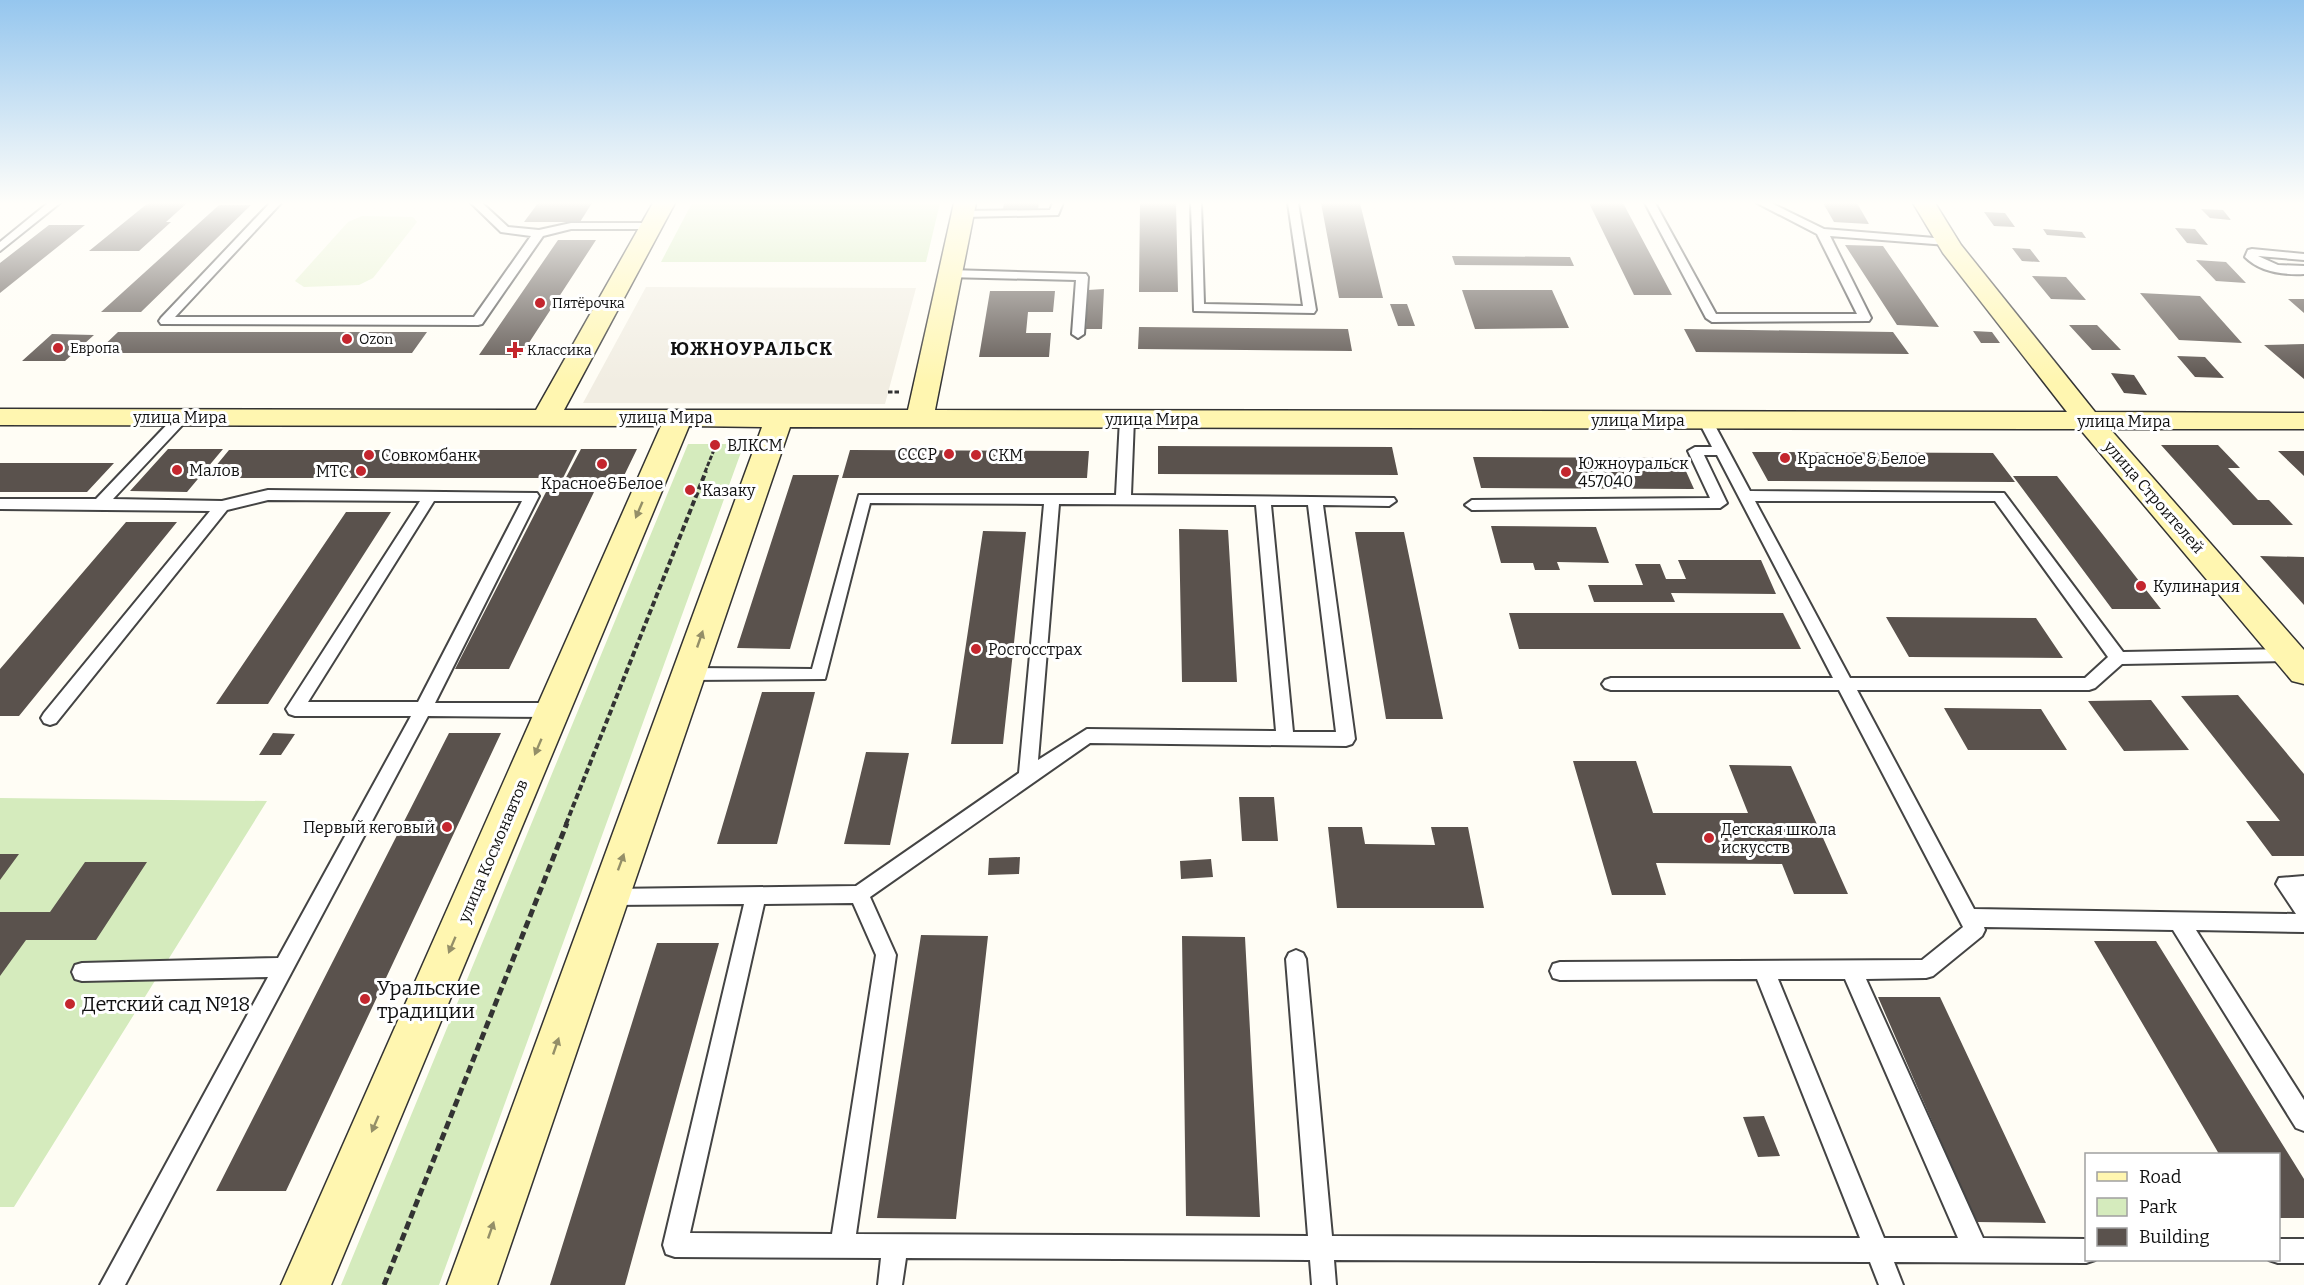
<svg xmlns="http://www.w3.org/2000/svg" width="2304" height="1285" viewBox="0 0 2304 1285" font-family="Bitter,serif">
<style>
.green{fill:#d5ebbd}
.pitch{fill:#e6f2cf}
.plaza{fill:#f1ede2}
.building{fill:#5a524d}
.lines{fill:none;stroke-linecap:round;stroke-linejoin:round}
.lane-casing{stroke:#444;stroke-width:4}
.secondary-casing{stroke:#333;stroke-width:3}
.path-far2{stroke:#333;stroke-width:3;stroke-dasharray:4.5 2;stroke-linecap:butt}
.path-far1{stroke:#333;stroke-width:4;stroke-dasharray:6 3;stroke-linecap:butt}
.path{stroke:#333;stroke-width:5;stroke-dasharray:8 4;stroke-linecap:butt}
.lane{fill:#fff;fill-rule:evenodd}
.secondary{fill:#fff6b0;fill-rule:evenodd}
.oneway{fill:#948f68}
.poi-dot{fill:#c4262e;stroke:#fff;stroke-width:2}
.labels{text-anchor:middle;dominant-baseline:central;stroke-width:6;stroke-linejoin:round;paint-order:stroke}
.far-poi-label{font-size:14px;fill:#111;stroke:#fff;text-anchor:start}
.street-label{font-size:16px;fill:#111;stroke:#fff}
.poi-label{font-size:16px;fill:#111;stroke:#fff;text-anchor:start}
.far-district-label{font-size:18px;font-weight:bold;letter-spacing:1.5px;fill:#111;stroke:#fff}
.near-poi-label{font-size:20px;fill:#111;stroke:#fff;text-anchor:start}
</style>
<rect width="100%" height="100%" fill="#fffdf5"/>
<path class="green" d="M692,203H940L926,262H661Z
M688,444H744L439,1285H341Z
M0,798L267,801L14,1207H0Z"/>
<path class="pitch" d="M362,216L413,217L417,222L373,278L359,285L304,287L295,281L348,222Z"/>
<path class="plaza" d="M646,287L916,288L885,404L583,403Z"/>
<path class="building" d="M148,203H187L166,222H171L139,251H89Z
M538,203H592L580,222H524Z
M1004,203H1039L1038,209H1003Z
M1140,203H1176L1178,292H1139Z
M1321,203H1360L1383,298H1339Z
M1589,203H1623L1672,295H1634Z
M1823,203H1857L1869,224L1834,222Z
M219,205H251L141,312H101Z
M2201,209L2223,210L2231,220L2210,218Z
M1984,212L2005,213L2015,227L1994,226Z
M49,225H85L0,293V263Z
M2175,228L2195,229L2208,245L2187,243Z
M2043,229L2082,232L2086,238L2047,235Z
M558,240H596L521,355H479Z
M1845,245L1883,246L1939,327L1897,325Z
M2012,248L2030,249L2040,262L2022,261Z
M1452,256L1570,257L1574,266L1455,265Z
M2196,260L2226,262L2246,283L2216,281Z
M2032,276L2066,277L2086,300L2051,299Z
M1104,289L1102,329H1086L1088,290Z
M1462,290H1552L1569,328L1475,329Z
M990,291H1055L1053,312H1028L1026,333H1051L1049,357H979Z
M2140,293L2200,296L2242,343L2179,340Z
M2288,299H2304V313Z
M1390,304H1407L1415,326H1398Z
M2069,325H2097L2121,350H2092Z
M1139,327L1348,329L1352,351L1138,349Z
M1684,329L1893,332L1909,354L1696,352Z
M1973,331L1992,332L2000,343H1981Z
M118,332H427L412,353H96Z
M52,334L94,335L65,361H22Z
M2304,344V379L2264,345Z
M2177,356L2205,357L2224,378L2195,377Z
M2111,373L2134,375L2147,395L2124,393Z
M2161,445H2218L2240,468H2228L2258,500H2269L2293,525H2233Z
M1158,446L1392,447L1398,475L1158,474Z
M168,449H223L187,492L130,491Z
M581,449H637L620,484L563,483Z
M229,450H577L563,478H206Z
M850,450L1089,451L1087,478H842Z
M2278,451H2304V476Z
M1752,452L1993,453L2015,482L1768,481Z
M1473,457L1680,458L1694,489L1481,488Z
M0,463H114L87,492H0Z
M793,475H839L790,649L737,648Z
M2013,476H2057L2161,609H2112Z
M546,492H594L509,669H455Z
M346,512H391L268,704H216Z
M126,522H177L19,716H0V669Z
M1491,526L1596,527L1609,563L1557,562L1560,570H1535L1533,563H1501Z
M1179,529L1228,530L1237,682H1182Z
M983,531L1026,532L1003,744H951Z
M1355,532H1404L1443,719H1386Z
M2260,556L2304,557V605Z
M1678,560H1761L1776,594L1671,593L1675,602H1594L1588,585H1643L1635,564H1660L1666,579H1686Z
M1509,613H1783L1801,649H1519Z
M1886,617L2036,618L2063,658L1909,657Z
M762,692H815L777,844H717Z
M2238,695L2304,774V856H2272L2246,821H2280L2181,696Z
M2151,700L2189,750L2124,751L2088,701Z
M1944,708L2041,709L2067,750H1968Z
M273,733L295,734L281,755H259Z
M449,733H501L286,1191H216Z
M866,752L909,753L890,845L844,844Z
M1573,761H1636L1653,813H1748L1729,765L1791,766L1848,894H1794L1782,864L1656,863L1666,895H1612Z
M1239,797H1274L1278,841H1242Z
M1328,827H1362L1365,844L1435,845L1431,827H1468L1484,908H1337Z
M0,854H19L0,880Z
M1020,857L1019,874L988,875L989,858Z
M1211,859L1213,877L1181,879L1180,861Z
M85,862H147L96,940H26L0,976V912H50Z
M921,935L988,936L956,1219L877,1218Z
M1182,936L1245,937L1260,1217L1186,1216Z
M2094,941H2156L2304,1179V1218H2278V1154H2219Z
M657,943H719L625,1285H550Z
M1878,997H1940L2046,1223L1976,1222Z
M1764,1116L1780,1156L1758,1157L1743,1117Z"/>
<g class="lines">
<defs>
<path id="lane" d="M48,203H60L0,251V242Z
M270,203H281L175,317H474L531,236L501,232L471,203H482L508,227L539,230L571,223H651L657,226L651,229H571L543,236L482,324L478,325L161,324L159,321L161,318Z
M1053,203H1063L1058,215L963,217L957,214L963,211L1050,210Z
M1191,203H1201L1204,304L1303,306L1288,203H1298L1316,310L1314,313L1194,311Z
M1645,203H1655L1716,314H1857L1817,234L1757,203H1771L1824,229L1947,239L1953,242L1947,245L1830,236L1871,318L1869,321L1712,322L1706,318Z
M2252,249L2304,254V260L2258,256L2278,265L2304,266V274C2284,275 2260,272 2245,257L2248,250Z
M950,270L1086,274L1088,277L1084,334L1078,338L1072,334L1076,280L946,277V271Z
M182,413L187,414L189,417L187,420L113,499L222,501L268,490L537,493L539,496L435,703H553L559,705L562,710L559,715L553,717L428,716L125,1285H100L268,977L82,981L75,979L72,972L75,965L82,963L278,958L411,716H295L289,714L286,709L420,501L268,500L227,510L56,723L50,725L44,723L41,718L44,713L210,511L0,509V499H96L177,414ZM434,501H522L418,702H308Z
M1127,415L1134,419L1131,495L1394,498L1396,501L1389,506L1323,505L1355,739L1352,744L1346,746L1090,743L870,897L896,955L856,1234L1308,1236L1286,959L1289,953L1296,950L1303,953L1306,959L1332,1236L1860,1238L1757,979L1560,980L1553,978L1550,971L1553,964L1560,962L1922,960L1963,927L1839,690H1611L1605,688L1602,684L1605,680L1611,678H1833L1717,455H1704L1727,503L1720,508L1472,510L1465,505L1472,500L1710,498L1688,451L1695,447H1712L1698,420L1705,416L1712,420L1750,491L2004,493L2123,652L2289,649L2295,651L2297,655L2295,659L2289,661L2122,664L2095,688L2089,690H1857L1974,909L2296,914L2276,884L2279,878L2304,876V932L2196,930L2304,1100V1131L2296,1128L2173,930L1984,927L1985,930L1982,936L1933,976L1926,978L1866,979L1983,1238L2086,1239V1260H2095L2086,1263L1894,1262L1903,1285H1879L1870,1262L1334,1260L1336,1285H1312L1310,1260L906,1258L902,1285H878L881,1258L675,1257L666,1254L663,1245L744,904L609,905L602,903L599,897L602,891L609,889L856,886L1019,773L1044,504L870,503L825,679L688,680L682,678L680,674L682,670L688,668L812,669L859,495H1116L1120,419ZM1755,501H1995L2108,657L2085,678H1850ZM1059,504L1256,505L1276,731L1087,729L1038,760ZM1271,505H1308L1336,732H1293ZM853,903L876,955L832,1234L690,1233L764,904ZM1778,979H1845L1958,1238H1884Z
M2278,1239H2304V1263H2278L2269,1260H2278Z"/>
<path id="secondary" d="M653,203H675L564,410H908L954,203H976L935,410L2067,412L1943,253L1913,203H1935L1961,245L2095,412L2304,413V429H2110L2304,650V684L2292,681L2080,429L790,427L497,1285H447L762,427L689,426L331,1285H281L661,426L0,425V409L536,410Z"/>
</defs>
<use href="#lane" class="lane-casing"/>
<use href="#secondary" class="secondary-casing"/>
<path class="path-far2" d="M888,392H899
M705,472L718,440"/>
<path class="path-far1" d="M566,824L706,471"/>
<path class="path" d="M384,1285L567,823"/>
<use href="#lane" class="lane"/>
<use href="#secondary" class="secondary"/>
</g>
<defs><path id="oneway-solid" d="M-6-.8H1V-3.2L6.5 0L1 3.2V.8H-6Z" transform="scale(1.5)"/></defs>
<g class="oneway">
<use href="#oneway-solid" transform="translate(639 510) rotate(113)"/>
<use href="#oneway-solid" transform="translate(700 639) rotate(-71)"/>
<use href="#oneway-solid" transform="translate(538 747) rotate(113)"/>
<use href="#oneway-solid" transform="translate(621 862) rotate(-70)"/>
<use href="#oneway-solid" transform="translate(452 945) rotate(113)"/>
<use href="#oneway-solid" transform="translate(556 1046) rotate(-71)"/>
<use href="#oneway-solid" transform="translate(375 1124) rotate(113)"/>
<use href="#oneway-solid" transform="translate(491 1230) rotate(-71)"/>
</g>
<linearGradient id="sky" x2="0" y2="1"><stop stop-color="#95c6ee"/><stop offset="0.53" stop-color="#fffefa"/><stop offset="1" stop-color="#fffefa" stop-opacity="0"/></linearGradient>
<rect width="2304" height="383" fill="url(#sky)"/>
<g class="poi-dot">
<circle cx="540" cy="303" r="6"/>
<circle cx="347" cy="339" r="6"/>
<circle cx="58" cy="348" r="6"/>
<path d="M512 341h6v6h6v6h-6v6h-6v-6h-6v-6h6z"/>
<circle cx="715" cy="445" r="6"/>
<circle cx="949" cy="454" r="6"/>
<circle cx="369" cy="455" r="6"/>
<circle cx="976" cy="455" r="6"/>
<circle cx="1785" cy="458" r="6"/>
<circle cx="602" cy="464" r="6"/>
<circle cx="177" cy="470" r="6"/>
<circle cx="361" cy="471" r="6"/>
<circle cx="1566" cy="472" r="6"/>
<circle cx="690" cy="490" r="6"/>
<circle cx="2141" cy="586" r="6"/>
<circle cx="976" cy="649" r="6"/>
<circle cx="447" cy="827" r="6"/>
<circle cx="1709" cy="838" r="6"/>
<circle cx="365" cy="999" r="6"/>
<circle cx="70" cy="1004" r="6"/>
</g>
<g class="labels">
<g class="far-poi-label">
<text x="552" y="303">Пятёрочка</text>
<text x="359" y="339">Ozon</text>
<text x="70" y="348">Европа</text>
<text x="527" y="350">Классика</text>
</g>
<g class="street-label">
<text x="180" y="417">улица Мира</text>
<text x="666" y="417">улица Мира</text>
<text x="1152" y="419">улица Мира</text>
<text x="1638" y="420">улица Мира</text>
<text x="2124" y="421">улица Мира</text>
<text transform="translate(2154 497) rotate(49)">улица Строителей</text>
<text transform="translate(493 851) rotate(-67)">улица Космонавтов</text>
</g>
<g class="poi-label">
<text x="727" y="445">ВЛКСМ</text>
<text x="937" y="454" text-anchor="end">СССР</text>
<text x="381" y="455">Совкомбанк</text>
<text x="988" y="455">СКМ</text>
<text x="1797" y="458">Красное &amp; Белое</text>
<text x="1578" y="463">Южноуральск<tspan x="1578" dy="18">457040</tspan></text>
<text x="189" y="470">Малов</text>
<text x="349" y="471" text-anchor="end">МТС</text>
<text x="602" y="483" text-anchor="middle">Красное&amp;Белое</text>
<text x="702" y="490">Казаку</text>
<text x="2153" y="586">Кулинария</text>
<text x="988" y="649">Росгосстрах</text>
<text x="435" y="827" text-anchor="end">Первый кеговый</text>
<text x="1721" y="829">Детская школа<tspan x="1721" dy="18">искусств</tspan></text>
</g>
<g class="far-district-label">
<text x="752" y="349">ЮЖНОУРАЛЬСК</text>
</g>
<g class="near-poi-label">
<text x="377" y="988">Уральские<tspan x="377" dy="23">традиции</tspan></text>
<text x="82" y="1004">Детский сад №18</text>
</g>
</g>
<rect x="2085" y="1153" width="195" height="108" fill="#ffffff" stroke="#a0a0a0" stroke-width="1.5"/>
<rect x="2097" y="1172" width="30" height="9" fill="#fff6b0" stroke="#a0a0a0" stroke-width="1.5"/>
<text x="2139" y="1183" font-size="18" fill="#111111">Road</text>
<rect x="2097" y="1198" width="30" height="18" fill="#d5ebbd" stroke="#a0a0a0" stroke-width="1.5"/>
<text x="2139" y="1213" font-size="18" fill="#111111">Park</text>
<rect x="2097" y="1228" width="30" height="18" fill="#5a524d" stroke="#a0a0a0" stroke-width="1.5"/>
<text x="2139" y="1243" font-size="18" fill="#111111">Building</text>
</svg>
